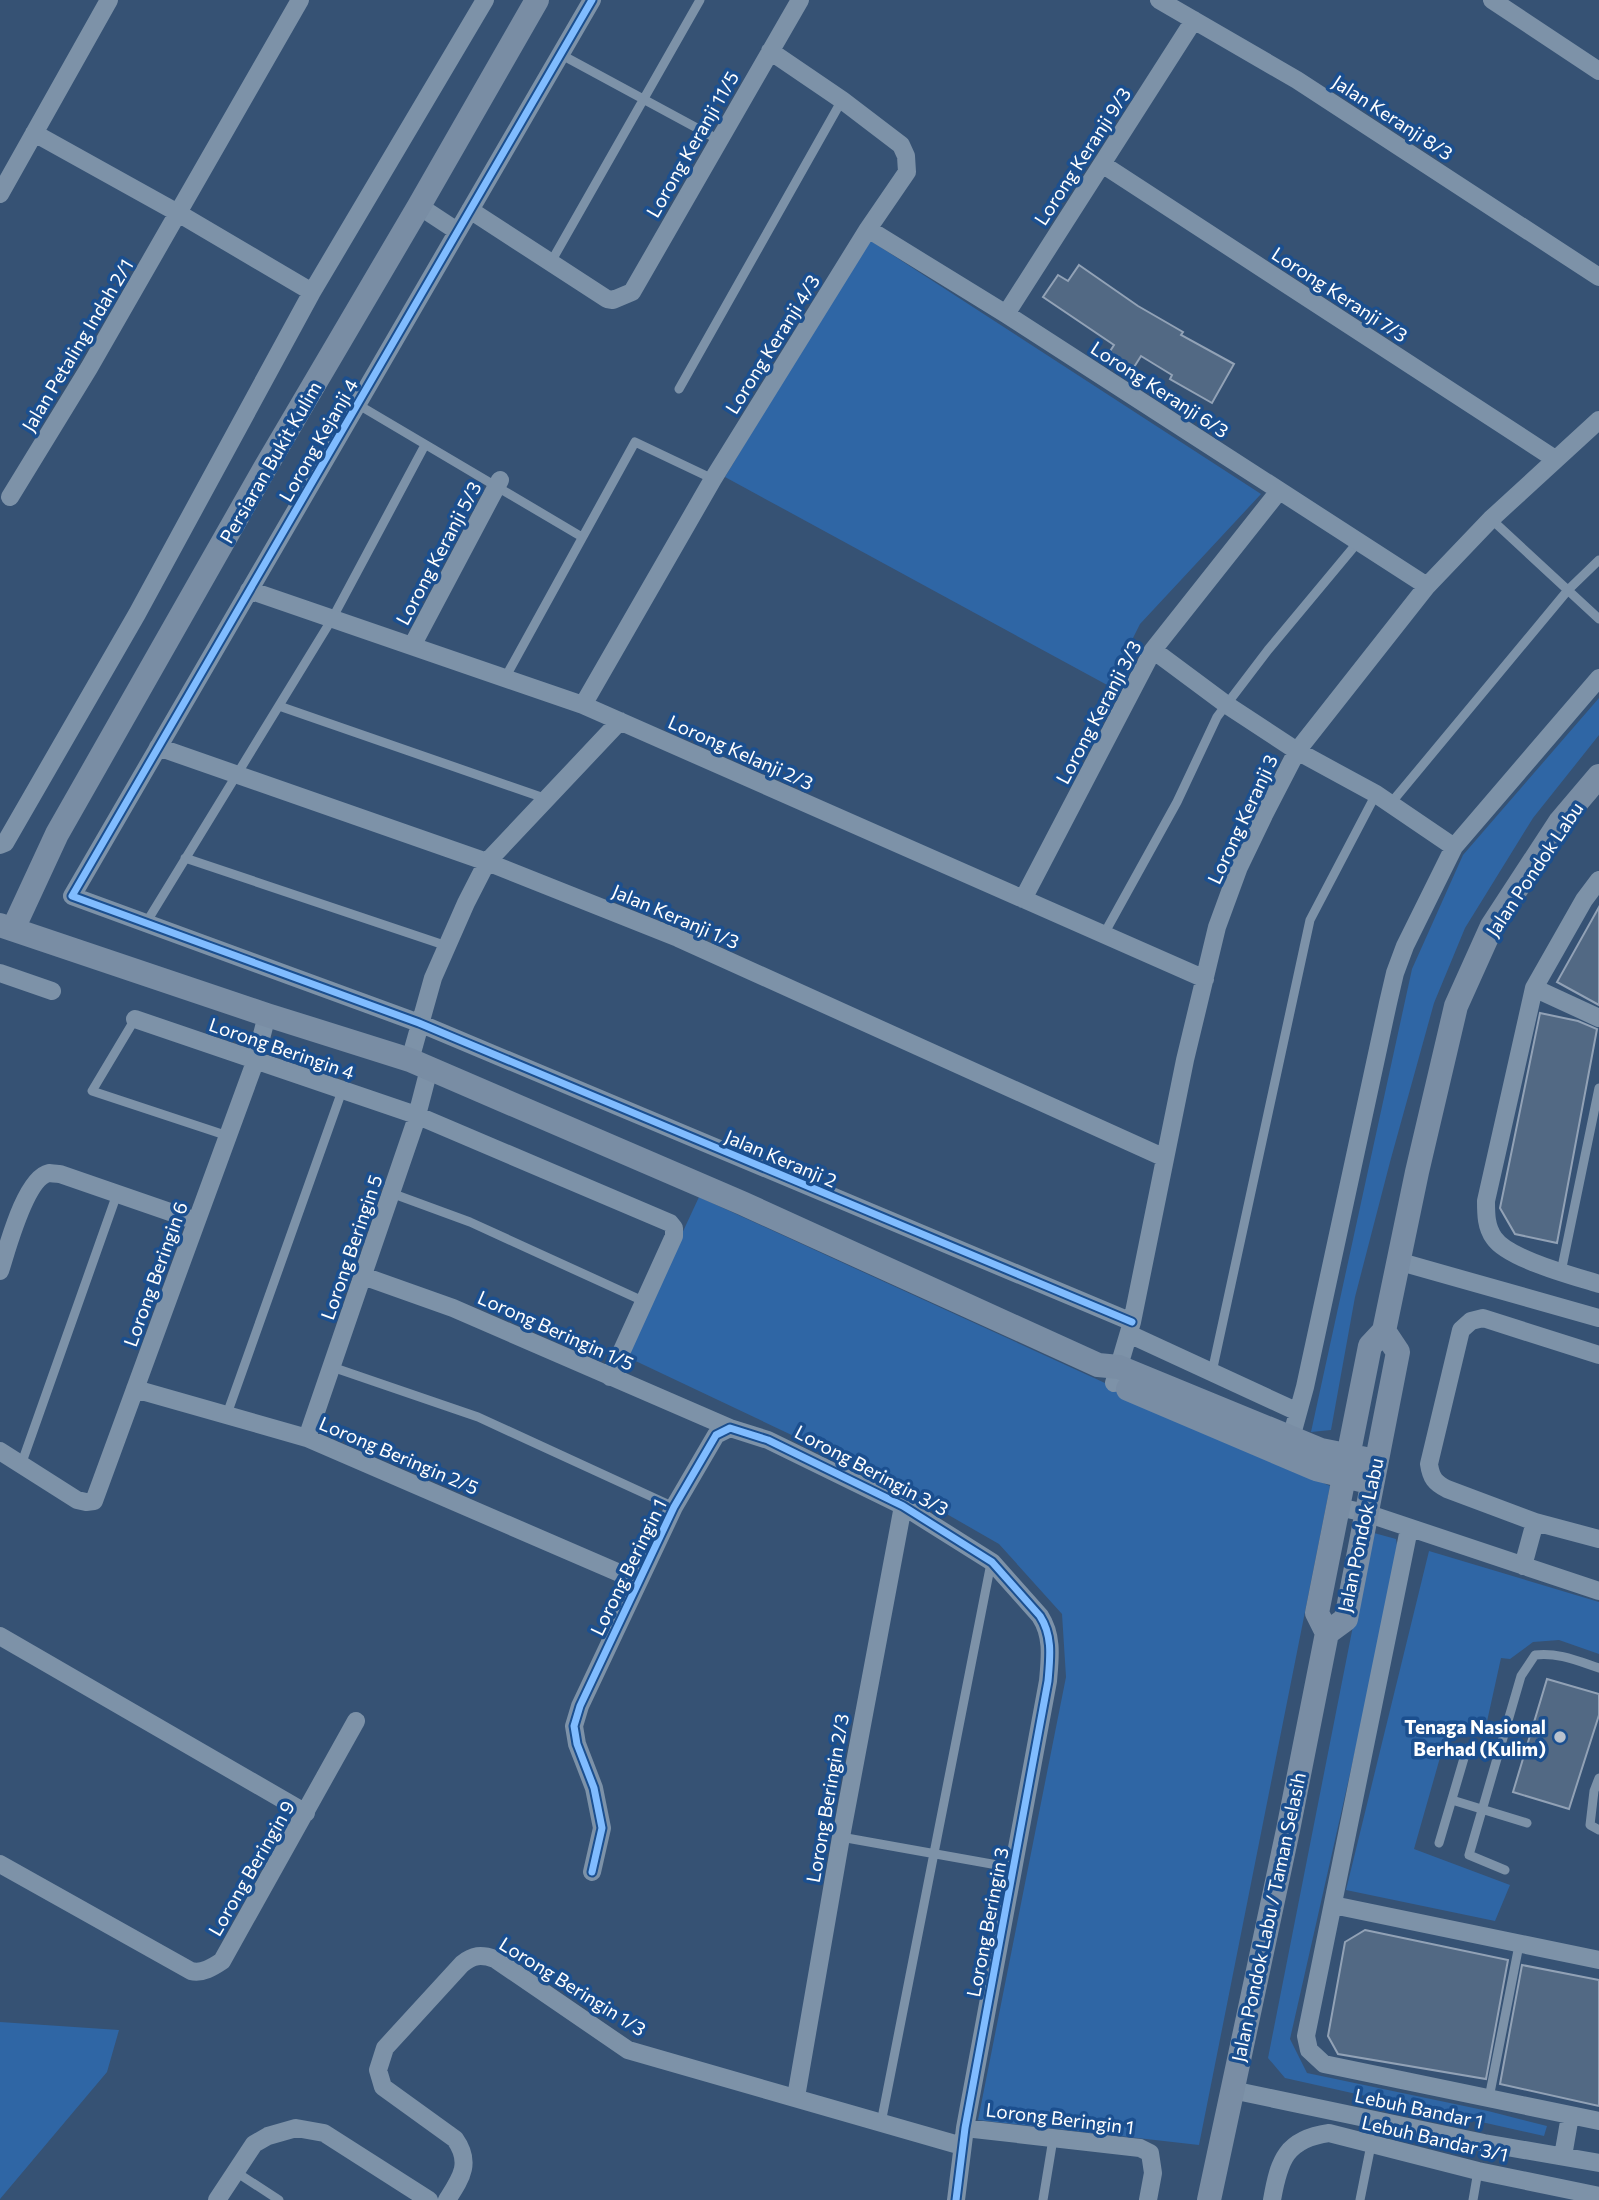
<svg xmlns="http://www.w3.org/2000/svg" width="1599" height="2200" viewBox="0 0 1599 2200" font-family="Commissioner,sans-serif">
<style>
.green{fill:#2f66a5}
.building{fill:#526984;stroke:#92a2b6;stroke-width:2}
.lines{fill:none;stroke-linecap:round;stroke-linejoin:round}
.lane{stroke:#7d92a8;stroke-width:9}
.street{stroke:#7d92a8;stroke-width:18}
.secondary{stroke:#798da4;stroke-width:24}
.cycleway-casing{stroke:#1b4f8f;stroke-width:11}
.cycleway{stroke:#80bcff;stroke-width:7}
.poi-dot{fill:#b9c2ce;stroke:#1b4f8f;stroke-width:2.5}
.labels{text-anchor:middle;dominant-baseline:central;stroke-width:7;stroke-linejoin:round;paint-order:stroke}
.street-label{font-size:19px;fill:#fff;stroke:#1b4f8f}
.poi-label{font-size:19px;font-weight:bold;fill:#fff;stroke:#1b4f8f;text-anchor:end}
</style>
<rect width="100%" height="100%" fill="#365274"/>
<path class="green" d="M868,239L1261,494L1140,624L1109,686L725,477Z
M1599,698V735L1533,818L1465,928L1434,1003L1390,1162L1355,1297L1331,1430L1311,1432L1412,969L1463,855Z
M699,1197L1330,1486L1199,2145L978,2120L1066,1677L1062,1614L999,1544L891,1482L625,1356Z
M1374,1533L1396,1539L1399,1557L1290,2039L1307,2073L1488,2111L1547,2126L1544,2136L1285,2078L1268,2058L1352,1631Z
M1429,1551L1599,1602V1654L1559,1640L1533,1642L1510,1659L1501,1658L1484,1735C1472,1731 1456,1721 1447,1733L1414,1849L1510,1885L1495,1921L1346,1890Z
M0,2022L119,2030L107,2072L0,2199Z"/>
<path class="building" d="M1079,265L1138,306L1183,332L1181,335L1234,364L1212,403L1170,379L1172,375L1141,356L1129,375L1105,359L1114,345L1043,297L1058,275L1068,281Z
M1599,907V1005L1557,982Z
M1540,1013L1578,1021L1597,1029L1557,1243L1515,1234L1500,1208Z
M1547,1679L1599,1694V1715L1569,1809L1513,1792Z
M1365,1930L1508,1960L1486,2079L1338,2054L1328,2036L1345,1942Z
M1522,1965L1599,1980V2106L1500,2084Z"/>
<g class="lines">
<path class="lane" d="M560,54L719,140
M551,262L700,0
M679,389L842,100
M357,404L582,537
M1491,519L1599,619
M505,678L635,442L713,479
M279,706L547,799
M1391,803L1568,590L1599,560
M185,858L447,946
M146,923L332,619L425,445
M1104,934L1177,802L1217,717L1268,650L1358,542
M135,1019L92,1091L228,1136
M391,1193L470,1222L643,1301
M1561,1272L1599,1088
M332,1367L478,1417L674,1507
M1212,1372L1310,920L1376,794
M227,1414L342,1091
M21,1465L117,1194
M1599,1778L1594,1791L1590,1825L1599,1830
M1452,1800L1527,1823
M841,1837L1014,1868
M1439,1843L1467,1748
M1505,1870L1469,1855L1521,1676L1535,1655C1557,1652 1578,1661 1599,1668
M1489,2098L1519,1945
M881,2123L991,1563
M236,2172L279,2200
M1043,2200L1053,2139
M1360,2200L1371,2145
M1473,2200L1478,2171"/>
<path class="street" d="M592,0L72,896L419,1023L1132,1322
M1159,0L1297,80L1599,277
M1492,0L1599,71
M34,133L178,213L312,292
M1102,164L1555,459
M0,194L109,0
M419,206L457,231
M470,210L607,299L613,300L632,292L800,0
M868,229L1006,314L1427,586
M1006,314L1194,20
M10,497L89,368L300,0
M249,590L583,705L1205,979
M412,646L500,480
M1153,650L1227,705L1297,751L1376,794L1454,847
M583,705L713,479L868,229L907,172L906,156L901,145L842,100L770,51
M158,747L487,862L678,938L1165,1158
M0,845L5,843L137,614L312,292L485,0
M1599,880L1584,900L1534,988L1486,1201C1486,1214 1486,1227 1494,1238C1508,1259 1574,1276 1599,1284
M1023,899L1153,650L1279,491
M0,973L52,991
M1534,988L1599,1018
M135,1019L416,1115L670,1223L674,1228V1236L610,1377
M410,1060L433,978L466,903L487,862L620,721
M1397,1261L1599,1318
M0,1271C7,1250 25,1178 49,1173C49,1173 59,1174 60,1174L196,1221
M363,1276L453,1308L730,1428
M1129,1334L1298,1412
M1599,1355L1483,1318L1471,1321L1461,1330L1429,1464C1431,1478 1435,1483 1447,1489L1535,1522L1599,1539
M1114,1383L1132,1322L1185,1060L1217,927L1239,867L1264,815L1297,751L1427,586L1491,519L1599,420
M135,1389L307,1438L638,1581
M307,1438L415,1123L429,1069
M1291,1438L1305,1387L1388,1003L1395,973L1405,946L1454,847L1599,678
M0,1451L77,1500L86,1502L94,1501L255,1062L267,1015
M1338,1507L1366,1513L1599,1591
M1409,1529L1306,2036L1309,2050L1324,2064L1599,2121
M1523,1566L1535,1522
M0,1636L306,1813
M0,1864L191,1971C202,1974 213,1967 222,1961L356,1721
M592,1872L602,1828L594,1788L577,1744L574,1726L580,1706L674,1507L716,1435L730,1428L768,1440L903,1506L992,1562L1040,1616C1053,1636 1050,1658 1048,1681L965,2128L956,2200
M1333,1905L1599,1960
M1232,2090L1484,2143L1599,2163
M796,2097L841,1837L903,1506
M965,2128L1140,2148L1150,2153L1153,2173L1148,2200
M1563,2156L1570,2116
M217,2200L254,2144L268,2136L296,2128L324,2133L429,2200
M447,2200C461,2178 472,2163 455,2139L383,2087L378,2070L385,2048L462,1964C473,1955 481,1954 495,1959L628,2050L962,2146
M1272,2200C1279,2160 1286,2139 1329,2133L1478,2171L1599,2196"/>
<path class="secondary" d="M0,925L267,1015L410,1060L742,1203L1098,1365L1119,1367L1321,1450L1376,1461
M13,929L57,834L265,468L419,206L537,0
M1128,1389L1316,1469L1361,1480
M1327,1633L1317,1613L1370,1346L1384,1331L1417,1172L1456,1006L1492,926L1560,822L1599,776
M1327,1633L1346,1619L1398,1352L1384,1331
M1209,2200L1288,1830L1327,1633"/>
<defs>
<path id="cycleway" d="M592,0L72,896L419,1023L1132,1322
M592,1872L602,1828L594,1788L577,1744L574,1726L580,1706L674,1507L716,1435L730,1428L768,1440L903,1506L992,1562L1040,1616C1053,1636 1050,1658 1048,1681L965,2128L956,2200"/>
</defs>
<use href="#cycleway" class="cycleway-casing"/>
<use href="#cycleway" class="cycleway"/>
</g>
<circle class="poi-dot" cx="1560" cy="1737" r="7"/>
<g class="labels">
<g class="street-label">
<text transform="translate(1393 117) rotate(33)">Jalan Keranji 8/3</text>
<text transform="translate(692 144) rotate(-60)">Lorong Keranji 11/5</text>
<text transform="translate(1082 156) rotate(-57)">Lorong Keranji 9/3</text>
<text transform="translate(1340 294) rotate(33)">Lorong Keranji 7/3</text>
<text transform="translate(772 344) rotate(-58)">Lorong Keranji 4/3</text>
<text transform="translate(77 345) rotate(-59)">Jalan Petaling Indah 2/1</text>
<text transform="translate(1160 389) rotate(33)">Lorong Keranji 6/3</text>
<text transform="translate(318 440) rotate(-60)">Lorong Kejanji 4</text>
<text transform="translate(270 462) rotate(-60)">Persiaran Bukit Kulim</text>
<text transform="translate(438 553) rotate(-62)">Lorong Keranji 5/3</text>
<text transform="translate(1098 712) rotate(-62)">Lorong Keranji 3/3</text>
<text transform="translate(741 752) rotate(24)">Lorong Kelanji 2/3</text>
<text transform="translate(1242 819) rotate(-65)">Lorong Keranji 3</text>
<text transform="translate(1534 869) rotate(-56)">Jalan Pondok Labu</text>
<text transform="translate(676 916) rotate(23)">Jalan Keranji 1/3</text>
<text transform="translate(282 1048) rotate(19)">Lorong Beringin 4</text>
<text transform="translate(781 1158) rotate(23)">Jalan Keranji 2</text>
<text transform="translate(351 1247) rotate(-71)">Lorong Beringin 5</text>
<text transform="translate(155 1274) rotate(-70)">Lorong Beringin 6</text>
<text transform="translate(556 1330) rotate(24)">Lorong Beringin 1/5</text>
<text transform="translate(399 1455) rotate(23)">Lorong Beringin 2/5</text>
<text transform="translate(872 1470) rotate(28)">Lorong Beringin 3/3</text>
<text transform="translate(1360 1535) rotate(-78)">Jalan Pondok Labu</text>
<text transform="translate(628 1567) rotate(-64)">Lorong Beringin 1</text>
<text transform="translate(827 1798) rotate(-80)">Lorong Beringin 2/3</text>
<text transform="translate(251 1868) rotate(-60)">Lorong Beringin 9</text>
<text transform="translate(1268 1917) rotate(-78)">Jalan Pondok Labu / Taman Selasih</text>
<text transform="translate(987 1922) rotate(-79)">Lorong Beringin 3</text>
<text transform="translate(573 1986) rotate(32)">Lorong Beringin 1/3</text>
<text transform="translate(1419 2108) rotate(12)">Lebuh Bandar 1</text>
<text transform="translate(1060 2118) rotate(7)">Lorong Beringin 1</text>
<text transform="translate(1435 2138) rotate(13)">Lebuh Bandar 3/1</text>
</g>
<g class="poi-label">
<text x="1546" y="1726">Tenaga Nasional<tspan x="1546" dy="22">Berhad (Kulim)</tspan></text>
</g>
</g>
</svg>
